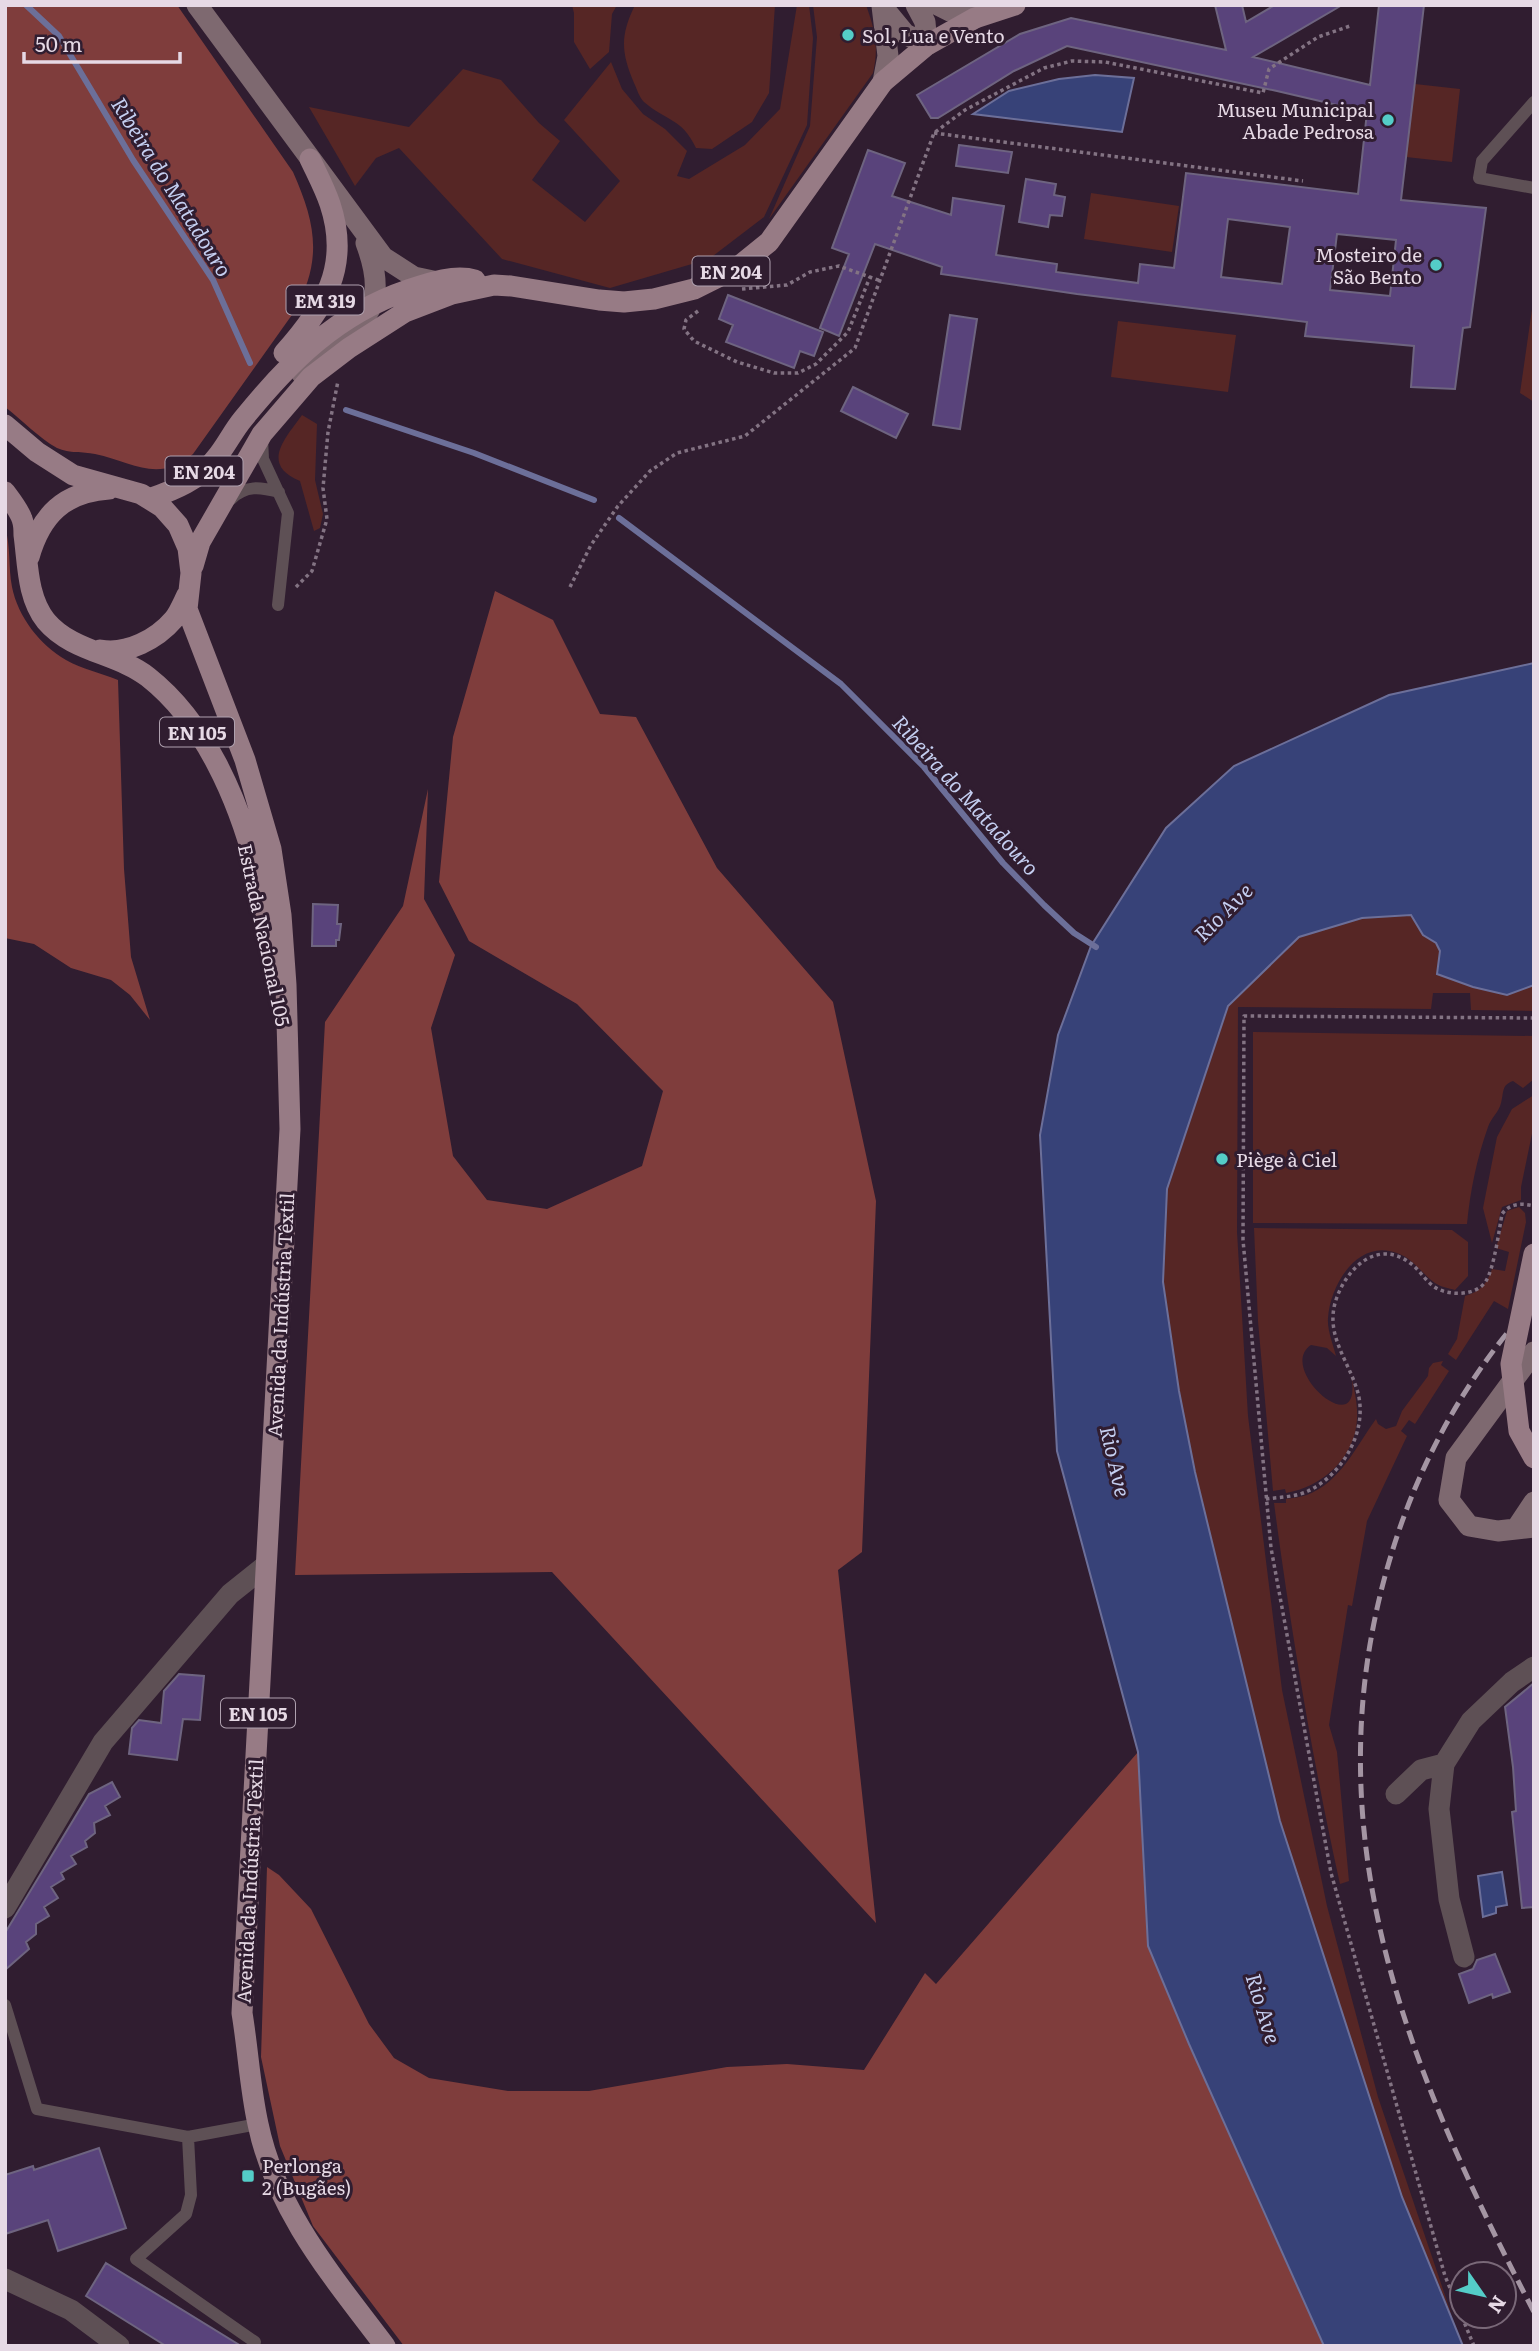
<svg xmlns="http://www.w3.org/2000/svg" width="1539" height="2351" viewBox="0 0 1539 2351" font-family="Literata,serif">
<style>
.green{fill:#562625}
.forest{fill:#7f3d3c}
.water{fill:#374278;stroke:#6c6f99;stroke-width:2}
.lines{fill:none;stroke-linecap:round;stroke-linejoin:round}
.stream{stroke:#6c6f99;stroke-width:6}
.building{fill:#59437b;stroke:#6e6480;stroke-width:2;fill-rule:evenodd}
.path{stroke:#837383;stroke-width:3.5;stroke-dasharray:3.5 3.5;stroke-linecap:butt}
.lane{stroke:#5e5055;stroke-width:12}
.street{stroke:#5e5055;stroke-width:21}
.secondary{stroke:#7e6970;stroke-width:21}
.primary{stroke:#977b85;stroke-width:21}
.rail{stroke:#a495a3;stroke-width:5;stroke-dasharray:14 7;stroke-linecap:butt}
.primary-bridge{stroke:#977b85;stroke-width:21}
.poi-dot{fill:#54cdc8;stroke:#301d30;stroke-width:2.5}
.labels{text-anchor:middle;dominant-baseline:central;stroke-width:6;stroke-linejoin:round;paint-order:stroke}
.shield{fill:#301d30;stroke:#afa1af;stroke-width:2}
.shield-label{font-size:18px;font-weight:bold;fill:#e6d9e5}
.poi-label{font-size:19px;fill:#e6d9e5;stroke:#301d30;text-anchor:start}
.street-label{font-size:19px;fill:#e6d9e5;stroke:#301d30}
.water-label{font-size:21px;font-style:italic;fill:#c4cef0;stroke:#301d30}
</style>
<rect width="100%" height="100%" fill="#301d30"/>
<path class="green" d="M572,5H617L612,14L609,52L590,69L574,42V13Z
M635,5H775L769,93L752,122L712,149L696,148C682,118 666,121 644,102C639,97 637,89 634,83C621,52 620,36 635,5Z
M797,5H809L813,38L807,125L764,217L709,259L610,288L502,259L399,148L376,158L355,186L309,107L409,127L463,69L501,80L539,123L560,141L532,180L585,222L620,181L564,120L611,62L622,89L643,114L665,129L687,151L677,176L689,179L745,145L780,109Z
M813,5H866C875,30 879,47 873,73L769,219L810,126L817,37Z
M1415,84L1460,89L1452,162L1406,157Z
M1091,193L1179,206L1172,252L1084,239Z
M1533,302H1534V402L1520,393Z
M1118,321L1236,335L1228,392L1111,377Z
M302,415L317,424L315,480L323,514L320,528L314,531L300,481C260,464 285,439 302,415Z
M1411,915L1423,935L1436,943L1440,951L1437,974L1473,987L1507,995L1534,985V1011L1471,1010L1470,993H1433L1431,1009L1238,1007L1237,1232L1248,1416L1282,1690L1327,1906L1378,2097L1452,2316L1402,2197L1280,1821L1195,1472L1179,1391L1163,1282L1167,1189L1228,1006L1299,937L1362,918Z
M1253,1032L1534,1036V1079L1523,1088L1513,1081C1501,1085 1504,1093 1501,1103C1499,1112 1491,1118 1488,1127C1477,1158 1470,1191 1467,1224L1253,1223Z
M1534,1095V1124L1521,1187V1200L1502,1207L1492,1243L1483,1208L1497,1137L1512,1109Z
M1519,1207L1525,1213L1526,1222L1508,1309L1494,1301L1456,1360L1448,1354L1457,1339L1465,1296C1480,1292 1487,1284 1492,1269L1505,1271L1509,1252L1496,1248L1507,1211Z
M1254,1228L1452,1230L1468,1242V1276L1455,1290C1449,1288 1440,1287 1435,1283C1421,1273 1414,1259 1397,1253C1357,1238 1330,1286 1328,1318C1327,1330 1333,1344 1336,1356L1327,1348L1311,1345C1275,1369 1365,1447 1351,1375C1354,1389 1358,1404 1357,1419C1355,1458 1322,1487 1286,1493L1285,1489L1273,1491L1258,1321Z
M1443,1361L1441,1365L1449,1371L1415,1424L1409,1420L1401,1431L1407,1436L1367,1521L1352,1606L1348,1605L1329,1725L1337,1752L1349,1881L1340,1884C1312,1758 1291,1631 1274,1503H1286V1499C1292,1498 1301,1497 1307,1495C1341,1482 1356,1446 1376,1419L1378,1424L1386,1429L1396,1426L1402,1411L1428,1376L1429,1368L1433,1363Z"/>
<path class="forest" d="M5,5H177L293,172C316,224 323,260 294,312L193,454C158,484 133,462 95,454C82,451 70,454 57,448C39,438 22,420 5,407Z
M5,527C11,547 8,567 12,587C18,617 40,645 66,660C82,669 101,673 118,680L124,869L131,957L150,1020L130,995L111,980L71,968L34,944L5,938Z
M495,591L553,620L600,714L636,717L717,868L833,1002L876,1201L862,1552L838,1570L876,1923L552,1572L295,1575L325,1022L403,906L428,789L424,899L455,955L431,1028L453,1156L487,1200L547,1209L642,1166L663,1091L577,1004L469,941L439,882L453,737Z
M1138,1752L1148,1946L1189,2044L1324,2346H404L313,2226L280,2146L261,2057L267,1867L279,1875L311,1909L369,2024L394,2058L429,2078L508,2091H589L727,2067L787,2064L864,2070L925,1973L936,1984Z"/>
<path class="water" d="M1095,75L1134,78L1122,132L973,114L1009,91L1059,79Z
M1534,663V985L1507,995L1473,987L1437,974L1440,951L1436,943L1423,935L1411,915L1362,918L1299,937L1228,1006L1167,1189L1163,1282L1179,1391L1195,1472L1280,1821L1402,2197L1463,2346H1324L1189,2044L1148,1946L1138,1752L1057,1451L1040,1135L1058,1035L1091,946L1166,828L1234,766L1389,695Z
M1502,1872L1507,1905L1496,1907V1913L1483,1917L1478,1876Z"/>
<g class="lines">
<path class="stream" d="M26,5L59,36L133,160L213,280L250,363
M346,410L474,453L594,500
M619,518L841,684L924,767L1003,863L1044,905L1074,933L1096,947"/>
</g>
<path class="building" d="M1215,5H1242L1246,22L1275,5H1342L1253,57L1370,85L1379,5H1424L1401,200L1486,208L1470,327L1463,328L1455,389L1411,387L1414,346L1305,336L1307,322L1077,294L941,274L942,267L875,244L839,336L820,328L849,254L832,248L868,150L905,163L892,196L951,215L953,198L1004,206L996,255L1057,264L1056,272L1138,283L1140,264L1174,268L1186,173L1358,194L1367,112L1277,91L1067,46L1014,71L938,118H931L917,95L1020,34L1071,18L1226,50ZM1228,219L1290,227L1282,284L1221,277ZM1337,234L1396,240L1390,296L1330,290Z
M959,145L1012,152L1008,173L956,166Z
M1026,179L1056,184L1054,195L1065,197L1062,216L1050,215L1048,227L1019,222Z
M728,295L823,332L814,356L800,351L794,368L726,342L733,325L719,319Z
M950,315L977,319L960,429L933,425Z
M853,387L908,414L896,438L841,411Z
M313,904L338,905L337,924H341L339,940H336V946H312Z
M179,1674L204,1676L200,1720L183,1719L177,1760L129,1754L132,1728L139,1720L161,1723L164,1691Z
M1534,1683V1907L1522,1908L1512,1812L1516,1811L1513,1767L1505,1707Z
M112,1782L120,1797L105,1806L110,1815L94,1823L95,1833L85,1841L87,1847L71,1856L76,1864L61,1873L64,1879L51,1887L58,1898L44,1907L49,1916L36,1924V1934L26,1942L29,1949L5,1970V1933L89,1794Z
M1495,1954L1510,1992L1493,1998L1492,1994L1469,2003L1459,1974L1473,1969L1477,1960Z
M99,2148L126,2228L58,2251L48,2220L5,2234V2175L33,2166L34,2170Z
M106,2263L241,2346H166L86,2296Z"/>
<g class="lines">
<path class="path" d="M934,133L1303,181
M742,289L787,285L810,272L839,266L881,281
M698,311L686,320L684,329L694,341L737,362L774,373H798L816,364L848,332L870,277
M296,587L312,571L327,519L323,488L328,432L338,381
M570,587L591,545L618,506L650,471L677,453L745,436L855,348L934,133L965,110L1044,68L1072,61L1105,62L1263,93L1269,69L1318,37L1350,26
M1266,1499C1280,1497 1296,1497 1308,1491C1342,1475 1368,1432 1358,1393C1349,1360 1323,1334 1337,1297C1348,1267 1378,1239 1410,1263C1419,1269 1424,1279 1433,1286C1446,1296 1476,1297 1486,1281C1494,1268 1499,1231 1502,1214C1510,1203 1522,1203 1534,1206
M1474,2346L1445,2276L1331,1873L1271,1548L1243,1240L1244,1016L1534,1018"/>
<path class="lane" d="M1534,102L1482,161L1479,178L1534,188
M262,438L263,459L288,513L278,605
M231,499C246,485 260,487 279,492
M5,2005L37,2109L188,2137L258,2124
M188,2137L191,2195L186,2214L136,2259L255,2342"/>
<path class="street" d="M1396,1794L1421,1770L1444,1764
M5,1908L103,1742L230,1594L265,1566
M1464,1957L1449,1899L1439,1809L1444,1764L1471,1721L1512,1682L1534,1667
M5,2279L71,2310L119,2346"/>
<path class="secondary" d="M197,5L383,257L414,277L433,281
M916,5L925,22L927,45
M938,5L950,11L975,18
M882,6L888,56L883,82
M882,6L905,34L927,45
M302,374C345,323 397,326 366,243
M1534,1352L1456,1458L1449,1500L1469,1526L1498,1531L1534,1527
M1516,1529L1534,1502"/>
<path class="primary" d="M284,353C324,308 351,267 330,204C325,189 317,174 310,159
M5,425L37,452L73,475L141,494L162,507L178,525L188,548L191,573L187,609L245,760L271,849L281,915L286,985L290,1129L242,2013C248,2049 250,2088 258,2124C276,2211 333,2277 385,2346
M5,492C11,500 19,510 22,519C24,524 24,530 24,535C28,564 27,597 46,621C72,652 117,653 148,677C205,722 238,799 256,868C264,899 267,931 272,963
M149,499C174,490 200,480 216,458C226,446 233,431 243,419C289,362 337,314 408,290C429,283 454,274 475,280
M29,557C41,515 64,492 109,489
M193,566L200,542L262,434L311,377L349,348L405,312L452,294L494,285L511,286L599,300L624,302L654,299L694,289L738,267L769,242L883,82L927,45L975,18L1015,5
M100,650C127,655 157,639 174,619C179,613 183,603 187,595"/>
<path class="rail" d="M1534,1302C1469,1372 1420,1460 1392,1552C1307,1828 1407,2068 1534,2312"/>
<path class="primary-bridge" d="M1534,1254L1511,1364L1519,1431L1534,1458"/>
</g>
<g class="poi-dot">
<circle cx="848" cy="35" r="7"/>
<circle cx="1388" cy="120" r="7"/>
<circle cx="1436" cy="265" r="7"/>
<circle cx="1222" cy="1159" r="7"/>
<rect x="241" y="2169" width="14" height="14" rx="3.5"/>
</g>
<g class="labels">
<g class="shield">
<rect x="692.5" y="256.5" width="77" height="29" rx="5"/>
<rect x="286.5" y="285.5" width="77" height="29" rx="5"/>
<rect x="165.5" y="456.5" width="77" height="29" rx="5"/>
<rect x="160" y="717.5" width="74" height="29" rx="5"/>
<rect x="221" y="1698.5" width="74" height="29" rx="5"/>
</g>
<g class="shield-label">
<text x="731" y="271">EN 204</text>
<text x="325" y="300">EM 319</text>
<text x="204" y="471">EN 204</text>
<text x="197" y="732">EN 105</text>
<text x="258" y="1713">EN 105</text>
</g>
<g class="poi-label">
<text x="862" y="35">Sol, Lua e Vento</text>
<text x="1374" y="109" text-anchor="end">Museu Municipal<tspan x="1374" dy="22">Abade Pedrosa</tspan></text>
<text x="1422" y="254" text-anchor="end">Mosteiro de<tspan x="1422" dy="22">São Bento</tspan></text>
<text x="1236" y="1159">Piège à Ciel</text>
<text x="262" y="2165">Perlonga<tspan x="262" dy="22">2 (Bugães)</tspan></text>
</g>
<g class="street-label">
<text transform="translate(265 935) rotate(78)">Estrada Nacional 105</text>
<text transform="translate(280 1315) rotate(-87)">Avenida da Indústria Têxtil</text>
<text transform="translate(249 1881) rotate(-87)">Avenida da Indústria Têxtil</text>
</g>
<g class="water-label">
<text transform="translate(173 186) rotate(58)">Ribeira do Matadouro</text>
<text transform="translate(967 794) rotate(48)">Ribeira do Matadouro</text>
<text transform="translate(1222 911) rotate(-45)">Rio Ave</text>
<text transform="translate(1117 1461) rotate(77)">Rio Ave</text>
<text transform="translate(1265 2008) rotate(73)">Rio Ave</text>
</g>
</g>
<rect width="1539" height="2351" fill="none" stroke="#e6d9e5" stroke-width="14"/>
<g transform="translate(1483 2295) rotate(124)"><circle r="33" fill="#301d30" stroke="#796878" stroke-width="2"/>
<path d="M0-5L12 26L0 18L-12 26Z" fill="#54cdc8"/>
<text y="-10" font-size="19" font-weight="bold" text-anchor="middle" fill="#e6d9e5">N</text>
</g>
<path d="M24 52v10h156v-10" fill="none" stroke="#e6d9e5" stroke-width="3.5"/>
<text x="35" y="52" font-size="21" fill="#e6d9e5" stroke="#301d30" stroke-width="5" paint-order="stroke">50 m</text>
</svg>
